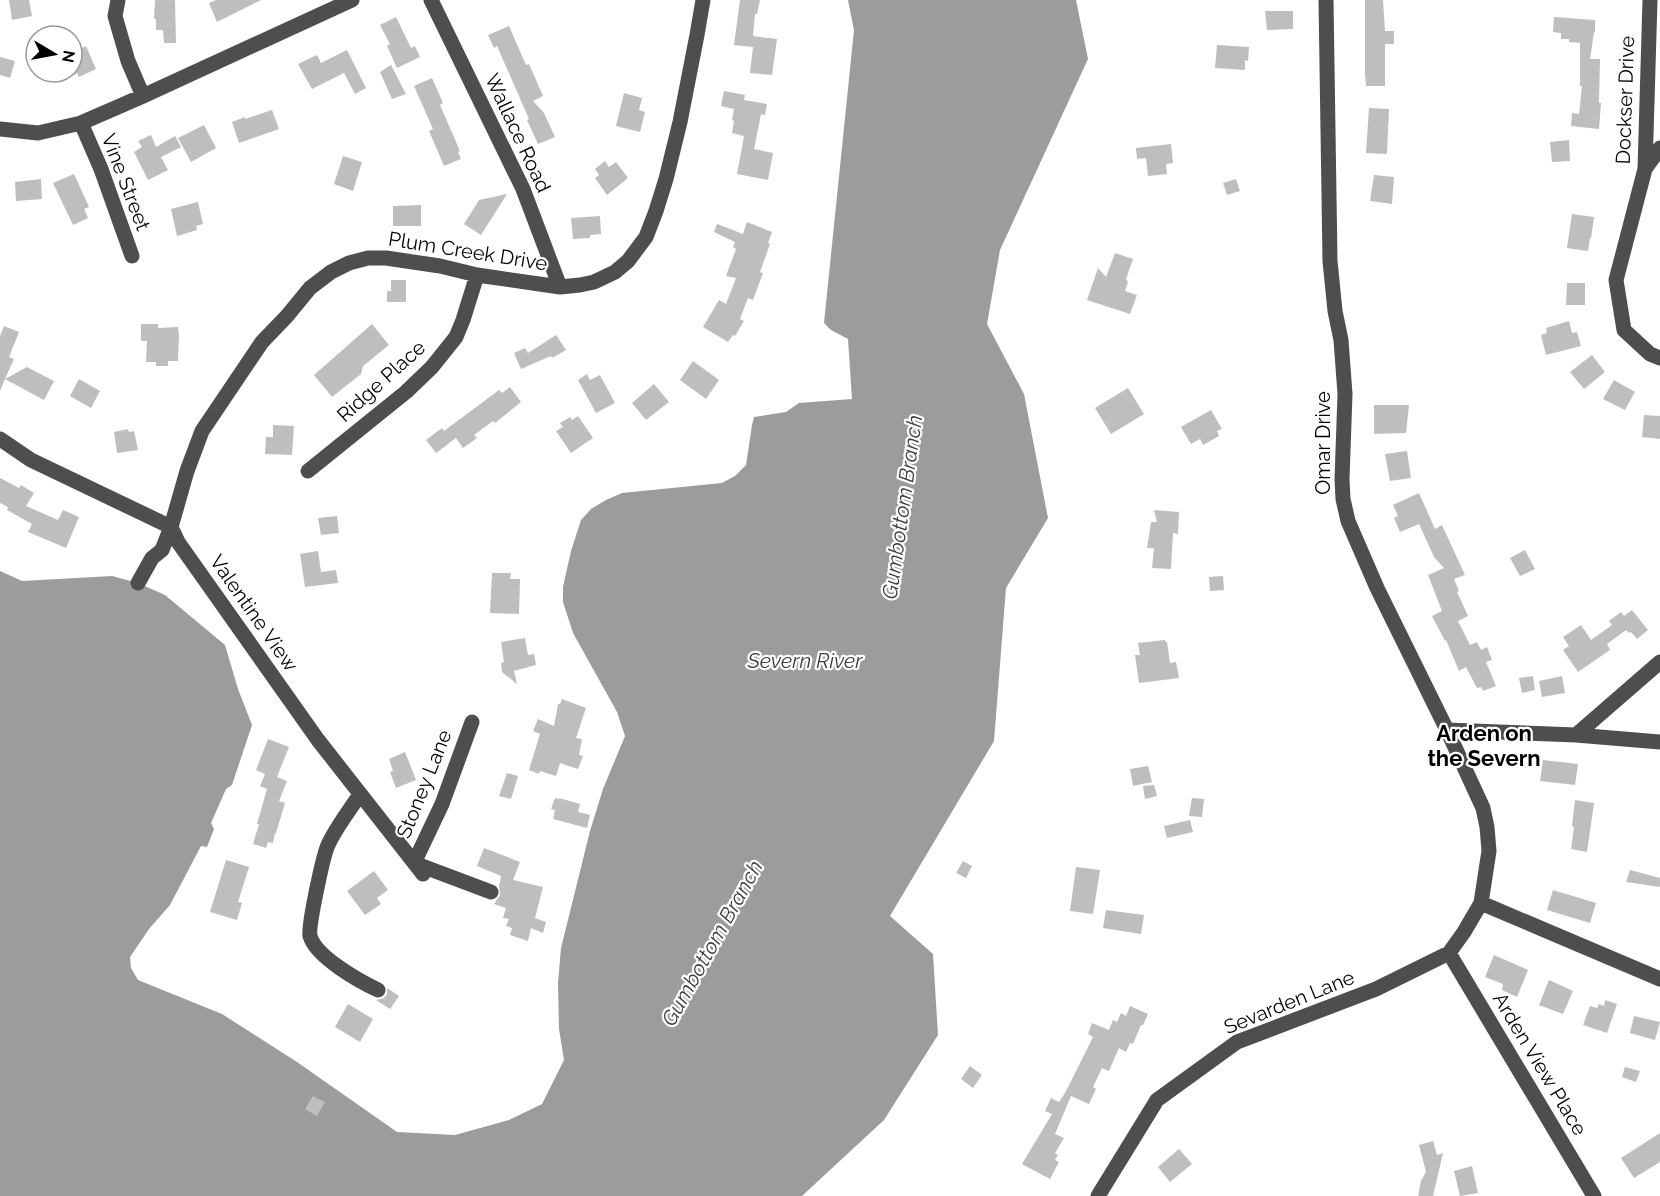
<svg xmlns="http://www.w3.org/2000/svg" width="1660" height="1196" viewBox="0 0 1660 1196" font-family="Raleway,sans-serif">
<style>
.water{fill:#9c9c9c}
.building{fill:#bebebe}
.lines{fill:none;stroke-linecap:round;stroke-linejoin:round}
.minor{stroke:#4e4e4e;stroke-width:15}
.labels{text-anchor:middle;dominant-baseline:central;stroke-width:4.5;stroke-linejoin:round;paint-order:stroke}
.street-label{font-size:20px;fill:#000;stroke:#fff}
.water-label{font-size:21px;font-style:italic;fill:#3d3d3d;stroke:#fff}
.quarter-label{font-size:22px;font-weight:bold;fill:#000;stroke:#fff}
</style>
<rect width="100%" height="100%" fill="#fff"/>
<path class="water" d="M848,0H1076L1088,59L1000,250L987,324L1024,394L1048,518L1006,588L994,741L890,916L933,954L938,1035L884,1120L802,1196H0V571L22,581L112,576L138,583L165,595L225,645L238,689L252,725L232,785L226,789L211,823L214,829L207,847L201,846L170,905L149,929L130,957L131,968L138,980L222,1014L297,1062L397,1132L455,1135L509,1120L542,1104L564,1060L559,1029L558,983L561,948L590,831L603,789L625,736L617,712L573,633L563,602V587L571,551L581,520L591,509L606,500L622,493L722,483L735,476L746,465L752,425L754,417L786,412L799,403L852,399L848,339L831,330L824,323L854,30Z"/>
<path class="building" d="M9,0H29L32,16L12,20Z
M155,0H175L176,43H164L163,30H156V19H154Z
M216,0H261L217,22L209,3Z
M740,0H760L757,14H755L753,36L777,39L772,75L750,73L753,47L734,45Z
M1365,0H1383L1385,31H1394V44H1385V86H1366L1365,75Z
M1265,11H1293V29L1267,30Z
M396,17L411,48L415,46L420,57L397,68L387,46L390,44L380,25Z
M1554,17L1595,20V33L1594,32L1590,59H1600L1599,103H1601L1599,129L1571,126L1572,113L1579,114L1582,86H1580V43L1569,42V39H1561V33L1553,32Z
M509,26L526,65L529,64L543,96L533,101L544,113L555,137L538,144L527,120L529,119L497,46L494,48L488,35Z
M1217,45L1249,47L1248,61L1245,60V70L1215,68Z
M86,46L96,69L79,77L77,73L72,76V53Z
M347,50L366,88L355,94L344,73L312,89L298,64L317,55L321,63Z
M0,57L15,61L10,78L0,75Z
M391,65L406,94L392,99L380,72Z
M432,78L443,103L440,105L460,151L458,152L461,159L444,166L429,131L433,129L414,86Z
M724,91L745,95L744,100L767,104L765,115L761,114L754,149L773,153L768,180L737,174L744,136L732,133L734,121L732,120L734,109L721,106Z
M624,93L642,98L639,110L645,112L640,132L616,126Z
M1369,108L1389,109L1387,154L1366,153Z
M272,110L279,129L239,143L232,122L245,117V119Z
M204,125L216,148L191,162L178,138Z
M151,135L156,147L175,136L181,147L161,157L168,170L148,180L134,152L142,147L138,141Z
M1569,140L1570,161L1552,162L1550,142Z
M1171,144L1173,163L1166,164L1167,174L1148,176L1146,158L1137,159L1136,148Z
M343,156L362,162L353,191L334,184Z
M605,161L609,167L616,162L628,178L607,195L595,178L599,175L595,169Z
M74,174L89,207L84,209L88,218L73,225L53,183Z
M1374,175L1394,177L1392,204L1370,201Z
M41,179L42,199L16,201L15,182Z
M1236,179L1240,191L1227,195L1223,183Z
M507,194L481,235L464,224L479,200Z
M198,202L203,224L196,226L197,230L177,236L171,209Z
M421,205V226H393V206Z
M1572,214L1594,217L1591,238H1590L1588,251L1567,248Z
M600,216L601,234L590,235V238L573,239L571,218Z
M747,222L772,232L768,243L770,244L760,272L763,273L753,300L748,298L740,319L744,321L735,336L733,335L728,342L703,327L719,300L726,304L736,278L726,276L736,249L733,247L735,242L714,232L717,224L743,234Z
M1115,253L1133,259L1126,279L1128,282L1125,291L1137,295L1130,314L1087,300L1098,268L1106,277Z
M391,280H406V302H387V291H391Z
M1567,283H1585V305H1566Z
M1569,321L1572,333L1577,332L1581,346L1546,355L1541,335L1547,333L1546,328Z
M141,324H158V328L178,327L179,336L178,361H168V366H156V362H146L147,341H141Z
M372,324L389,345L363,366L361,374L332,397L314,375Z
M4,326L19,332L9,357L14,359L5,379L27,367L54,381L44,400L5,379L0,391V336Z
M556,335L566,350L552,358L551,356L521,369L514,353L525,348L528,353Z
M1592,355L1605,372L1584,389L1570,372Z
M693,361L719,380L706,399L680,380Z
M587,374L590,380L600,375L615,403L596,413L578,380Z
M79,379L100,391L91,408L70,396Z
M1614,380L1635,392L1625,410L1603,399Z
M654,384L669,402L646,420L632,403Z
M510,387L521,402L495,423L493,421L474,435L477,438L463,448L456,438L436,453L426,440L442,428L444,431L499,390L502,393Z
M1128,388L1144,414L1111,434L1095,408Z
M1374,405H1409L1406,433L1374,434Z
M1211,410L1222,429L1217,431L1219,436L1203,445L1200,439L1191,444L1181,427Z
M1644,415L1660,416V439L1642,437Z
M578,416L593,438L571,453L556,431L563,427L560,423L570,417L572,420Z
M273,425L294,426L292,455L265,454L266,437H273Z
M128,429L129,432L134,431L138,450L117,453L114,432Z
M1407,451L1411,478L1390,481L1385,454Z
M0,478L19,488L21,485L34,493L26,506L58,520L63,510L79,517L66,548L28,532L32,524L7,510L8,507L0,503Z
M1419,493L1435,529L1442,525L1465,575L1454,579L1459,591L1457,592L1468,616L1458,621L1470,645L1477,642L1481,650L1487,647L1492,660L1486,662L1496,686L1483,691L1481,687L1477,688L1466,667L1459,671L1446,640L1445,641L1432,616L1442,611L1428,575L1444,568L1434,557L1419,524L1400,532L1394,518L1398,516L1393,505Z
M1154,510L1179,512L1178,534L1173,533L1171,569L1152,568L1154,548H1147L1151,522H1157Z
M337,516L339,533L321,535L318,518Z
M1525,550L1535,569L1520,576L1510,558Z
M318,551L321,572L336,570L338,583L305,587L300,554Z
M492,573H511L510,579H520L519,614L490,613Z
M1223,576L1224,590L1210,591L1209,577Z
M1632,610L1648,630L1637,639L1631,632L1629,633L1626,630L1607,644L1610,650L1578,672L1563,650L1569,646L1563,637L1581,625L1591,640L1612,625L1609,621L1621,612L1624,616Z
M525,638L528,655L534,654L536,665L514,671L517,684L502,672L501,663L504,662L501,642Z
M1165,640V642H1167L1170,663L1176,662L1179,678L1139,683L1135,655H1140L1138,643Z
M1533,676L1535,690L1522,693L1519,678Z
M1562,676L1565,693L1542,697L1539,681Z
M562,699L586,708L576,738L582,739L579,755L583,756L578,769L560,763L556,776L540,771L539,774L529,770L540,734L533,731L538,719L554,726L558,704H560Z
M268,739L289,747L277,777L287,781L279,801L285,803L276,833H275L273,843L268,842L266,848L253,844L259,824H257L267,789L260,786L265,774L256,770Z
M405,752L416,780L396,788L390,772L393,771L389,759Z
M1543,760L1578,764L1575,785L1540,781Z
M1148,766L1152,782L1133,786L1130,769Z
M507,773L518,776L511,799L499,796Z
M1154,785L1157,796L1145,799L1143,786Z
M555,798L559,799V798L580,804L578,812L590,815L587,828L553,819L555,810L551,809Z
M1192,798L1204,799L1202,817L1189,816Z
M1575,800L1594,803L1587,852L1571,849L1574,827L1572,826Z
M1190,820L1193,832L1167,838L1164,826Z
M484,848L520,862L513,880L543,887L535,918L546,922L543,933L531,928L528,941L510,935L512,928L506,926L509,919L503,918L506,908L494,904L500,895L499,887L501,876L477,866Z
M226,860L249,867L238,902L242,903L237,920L210,912Z
M963,861L972,866L966,878L956,873Z
M1076,867L1100,870L1093,914L1070,911Z
M1630,870L1660,878V887L1626,882Z
M374,871L388,890L377,898L381,904L365,915L347,891Z
M1553,890L1596,903L1590,923L1547,910Z
M1106,910L1144,915L1141,934L1103,928Z
M1494,955L1528,970L1517,997L1502,990L1503,984L1485,977Z
M1549,980L1573,991L1563,1014L1539,1005Z
M387,988L399,996L390,1009L376,1000L384,998L387,994Z
M1605,1000L1617,1004L1607,1033L1583,1025L1590,1006L1597,1008L1599,1004L1604,1006Z
M348,1004L373,1019L360,1042L335,1027Z
M1130,1006L1148,1014L1143,1025H1141L1133,1044L1130,1043L1126,1052L1119,1048L1109,1071L1102,1068L1093,1087L1096,1089L1089,1104L1071,1096L1055,1134L1064,1138L1055,1153L1058,1155L1055,1160L1059,1162L1050,1179L1022,1164L1052,1114L1045,1111L1051,1098L1059,1102L1065,1093L1093,1037L1088,1034L1092,1023L1109,1030L1113,1020L1117,1022L1121,1013L1126,1016Z
M1634,1016L1660,1022L1655,1040L1630,1033Z
M970,1066L982,1075L973,1088L961,1079Z
M1625,1067L1640,1071L1636,1082L1622,1077Z
M313,1096L325,1102L317,1116L305,1109Z
M1660,1133V1162L1634,1178L1621,1158Z
M1433,1141L1437,1155L1443,1153L1433,1196H1418L1421,1181L1426,1172L1419,1145Z
M1179,1149L1192,1164L1170,1182L1158,1167Z
M1472,1166L1478,1193L1460,1196L1454,1171Z"/>
<g class="lines">
<path class="minor" d="M118,0L115,16L128,61L143,96
M431,0L523,189L560,287
M1650,0L1645,169L1616,280L1624,330L1650,354L1660,358
M81,123L101,169L132,256
M0,129L38,133L81,123L143,96L352,0
M1645,169L1660,148
M0,439L31,460L171,527L178,542L318,740L423,874
M308,471L406,392L432,367L456,337L463,320L477,275
M138,583L152,558L162,550L171,527L187,471L202,431L262,342L287,316L310,288L331,272L349,263L368,258H386L440,266L477,275L560,287L580,285L594,282L615,272L628,261L646,237L656,211L666,179L680,122L697,35L703,0
M472,722L442,804L414,863L491,892
M1447,730L1576,735L1660,742
M1576,735L1660,662
M360,794C350,810 336,827 328,845C323,856 308,926 310,936C316,957 359,981 378,990
M1481,903L1660,979
M1449,953L1594,1196
M1098,1196L1157,1100L1237,1042L1376,989L1449,953L1464,932L1481,903L1489,851L1487,827L1483,808L1447,730L1377,588L1348,521L1343,499L1342,479L1345,394L1341,340L1335,311L1330,261L1326,0"/>
</g>
<g class="labels">
<g class="street-label">
<text transform="translate(1625 100) rotate(-88)">Dockser Drive</text>
<text transform="translate(518 133) rotate(65)">Wallace Road</text>
<text transform="translate(126 182) rotate(69)">Vine Street</text>
<text transform="translate(468 251) rotate(9)">Plum Creek Drive</text>
<text transform="translate(381 381) rotate(-42)">Ridge Place</text>
<text transform="translate(1323 443) rotate(-90)">Omar Drive</text>
<text transform="translate(254 613) rotate(55)">Valentine View</text>
<text transform="translate(424 784) rotate(-68)">Stoney Lane</text>
<text transform="translate(1289 1002) rotate(-22)">Sevarden Lane</text>
<text transform="translate(1540 1064) rotate(59)">Arden View Place</text>
</g>
<g class="water-label">
<text transform="translate(902 507) rotate(-82)">Gumbottom Branch</text>
<text x="805" y="660">Severn River</text>
<text transform="translate(712 943) rotate(-61)">Gumbottom Branch</text>
</g>
<g class="quarter-label">
<text x="1484" y="733">Arden on<tspan x="1484" dy="25">the Severn</tspan></text>
</g>
</g>
<g transform="translate(54 54) rotate(100)"><circle r="28" fill="#ffffff" stroke="#999999" stroke-width="1.5"/>
<path d="M0-4.5L10 22L0 15L-10 22Z" fill="#000000"/>
<text y="-9" font-size="16" font-weight="bold" text-anchor="middle" fill="#000000">N</text>
</g>
</svg>
